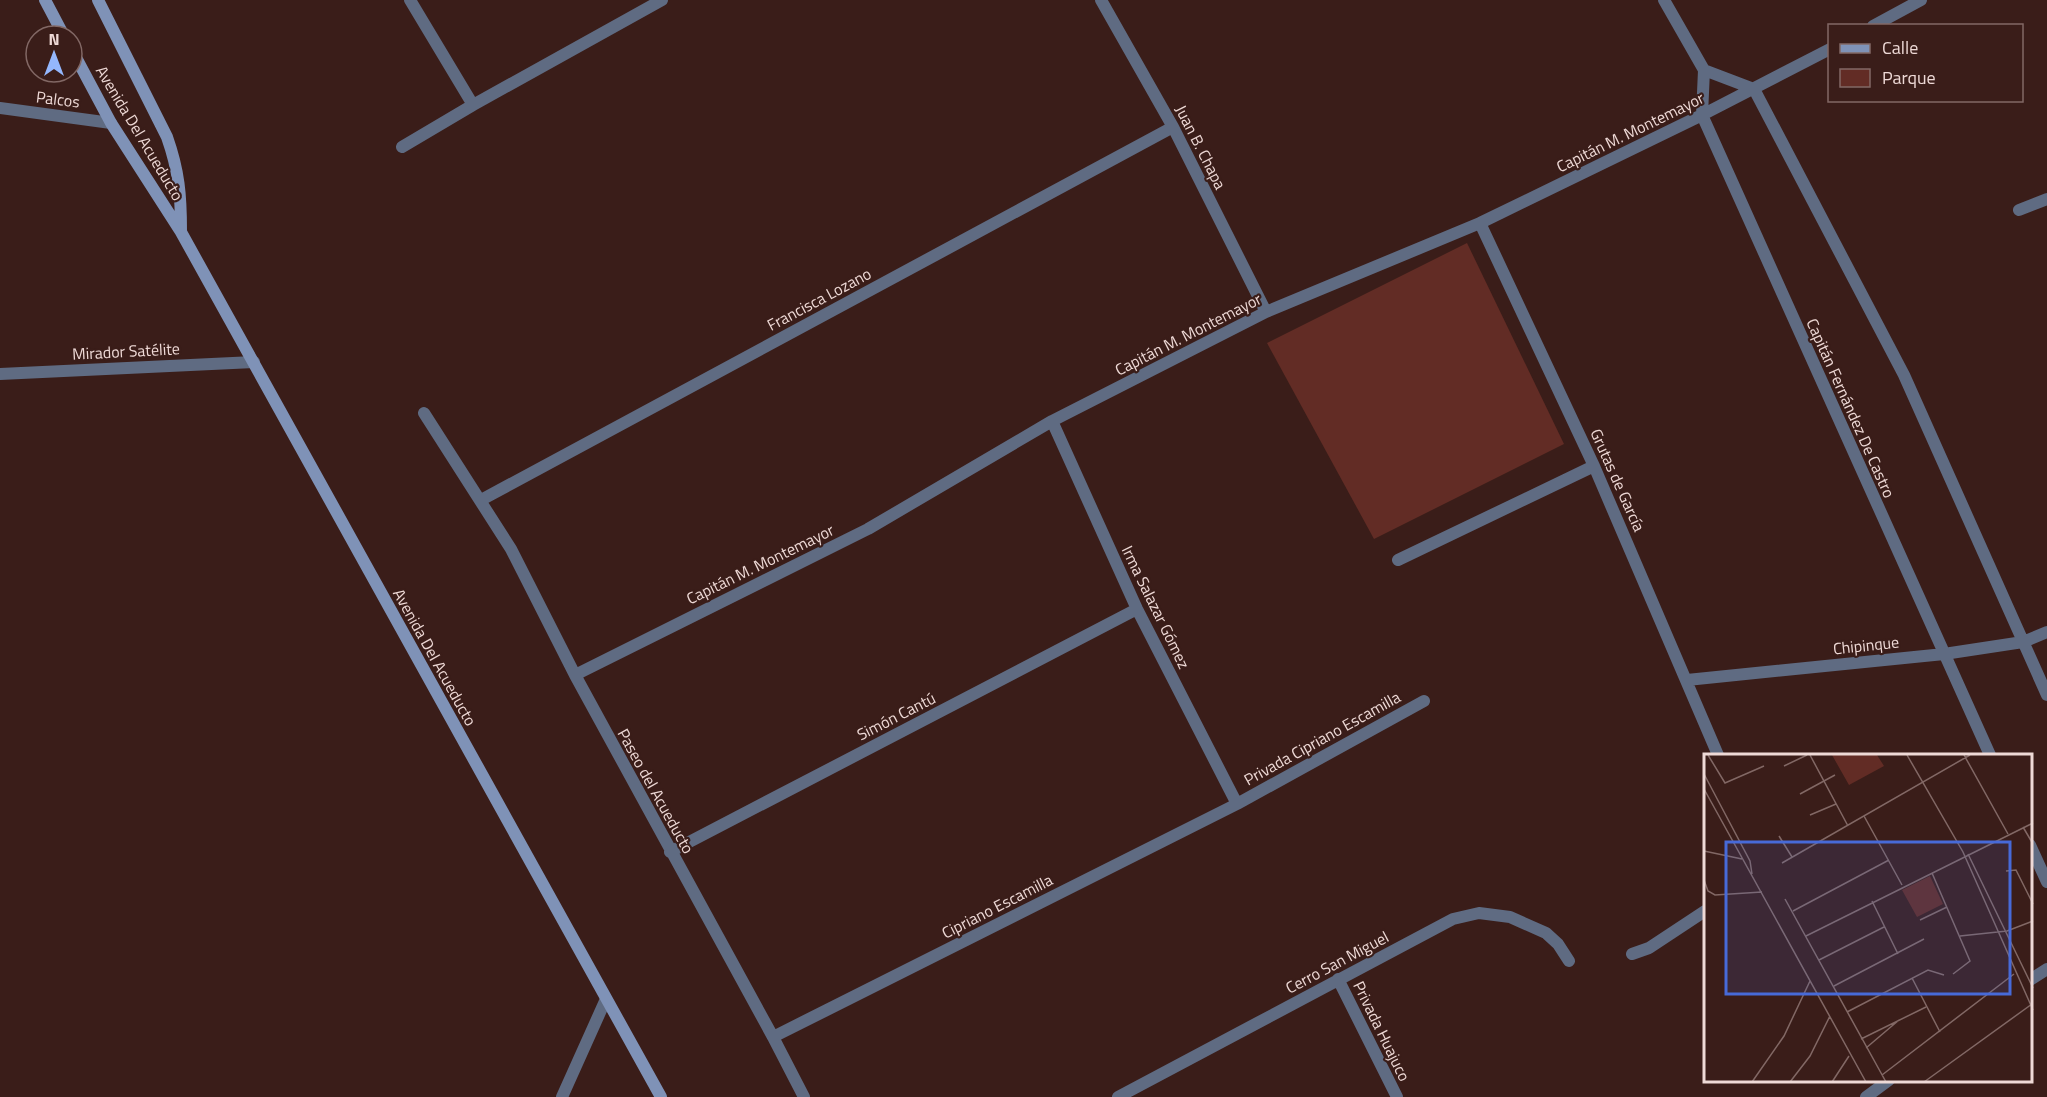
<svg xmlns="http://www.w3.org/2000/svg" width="2047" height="1097" viewBox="0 0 2047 1097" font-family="'Titillium Web',sans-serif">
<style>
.park{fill:#622c25}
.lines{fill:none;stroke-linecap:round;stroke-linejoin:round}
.street{stroke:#5f6b82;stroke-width:12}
.secondary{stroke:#7f92b7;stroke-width:12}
.labels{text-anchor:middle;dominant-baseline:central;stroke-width:4.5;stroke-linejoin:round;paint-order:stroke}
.street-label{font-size:16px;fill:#eed9d6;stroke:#3a1d19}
.inset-road{fill:none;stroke:#826865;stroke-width:1.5}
.view{fill:#476ad8;fill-opacity:0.15;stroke:#476ad8;stroke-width:3}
.inset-edge{fill:none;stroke:#eed9d6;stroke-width:3}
</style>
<rect width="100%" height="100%" fill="#3a1d19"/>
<path class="park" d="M1467,243L1564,444L1374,539L1267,343Z"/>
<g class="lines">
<path class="street" d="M410,0L473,105
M1101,0L1173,127L1266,312
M1664,0L1704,70L1702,115L1990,755
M1873,26L1921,0
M1704,70L1754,89L1904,375L2047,695
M0,108L111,123
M402,147L473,105L662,0
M2019,210L2047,199
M1480,223L1594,466L1718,755
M0,374L254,362
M424,413L511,549L575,675L773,1037L804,1097
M1052,421L1137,609L1237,804
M481,500L1173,127
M1398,560L1594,466
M575,675L868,529L1052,421L1266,312L1480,223L1702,115L1830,49
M1687,680L1944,654L2023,642L2047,632
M2030,845L2047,882
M670,852L1137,609
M1632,954L1649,948L1705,911
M1338,979L1397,1097
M2030,980L2047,969
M773,1037L1237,804L1424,701
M562,1097L606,999
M1118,1097L1453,919L1479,913L1510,917L1546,933L1558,944L1569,961
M1866,1097L1889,1080"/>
<path class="secondary" d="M45,0L64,36
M98,0L167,137C179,171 181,195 181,231
M72,50L111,123L181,232L661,1097"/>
</g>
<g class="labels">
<g class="street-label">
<text transform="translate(58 99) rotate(7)">Palcos</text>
<text transform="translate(1630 132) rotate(-26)">Capitán M. Montemayor</text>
<text transform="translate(140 133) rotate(59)">Avenida Del Acueducto</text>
<text transform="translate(1201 147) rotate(63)">Juan B. Chapa</text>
<text transform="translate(819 299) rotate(-28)">Francisca Lozano</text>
<text transform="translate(1188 334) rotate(-27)">Capitán M. Montemayor</text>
<text transform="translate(126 351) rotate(-3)">Mirador Satélite</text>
<text transform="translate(1851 408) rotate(66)">Capitán Fernández De Castro</text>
<text transform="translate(1618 480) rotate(66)">Grutas de García</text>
<text transform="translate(760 564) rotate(-26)">Capitán M. Montemayor</text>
<text transform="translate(1156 607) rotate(64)">Irma Salazar Gómez</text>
<text transform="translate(1866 645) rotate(-6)">Chipinque</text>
<text transform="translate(435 657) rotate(61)">Avenida Del Acueducto</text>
<text transform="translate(896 716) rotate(-27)">Simón Cantú</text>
<text transform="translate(1322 738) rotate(-29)">Privada Cipriano Escamilla</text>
<text transform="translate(656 791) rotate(61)">Paseo del Acueducto</text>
<text transform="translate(997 906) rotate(-27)">Cipriano Escamilla</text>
<text transform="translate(1337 962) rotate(-28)">Cerro San Miguel</text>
<text transform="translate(1382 1031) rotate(64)">Privada Huajuco</text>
</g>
</g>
<g transform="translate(1704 754)">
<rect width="328" height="328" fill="#3a1d19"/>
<path d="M128,1H173L180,12L145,31ZM226,122L239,150L213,163L198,136Z" fill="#622c25"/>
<path class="inset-road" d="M4,1L21,29L60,12M106,1L144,72M203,1L259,98L329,256M260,1L304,80M80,12L103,1M0,20L46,107L48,120M0,35L162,328M96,40L131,21M106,61L132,50M160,62L198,131M319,73L329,90M75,82L88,103M0,97L38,105M264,100L329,234M78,109L266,1M302,117L312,116L329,150M228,119L266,207L249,220M0,126L4,137L11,141L58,138M81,145L182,328M168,147L194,200M89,157L185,106M216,166L243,153M102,182L329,69M256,182L303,177L329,167M115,206L180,173M208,224L236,278M130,232L220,185M143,258L224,216L240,221M157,285L222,253M162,294L195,266M178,321L310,220M48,328L80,282L106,227M86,328L106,302L126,262M128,328L145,302M220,328L328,250"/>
<path class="view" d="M22,88H306V240H22Z"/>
<rect width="328" height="328" class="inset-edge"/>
</g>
<rect x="1828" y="24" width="195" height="78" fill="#3a1d19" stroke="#826865" stroke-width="1.5"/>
<rect x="1840" y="44" width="30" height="9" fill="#7f92b7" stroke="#826865" stroke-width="1.5"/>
<text x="1882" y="54" font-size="18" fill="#eed9d6">Calle</text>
<rect x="1840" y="69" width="30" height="18" fill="#622c25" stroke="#826865" stroke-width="1.5"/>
<text x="1882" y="84" font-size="18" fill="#eed9d6">Parque</text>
<g transform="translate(54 54)"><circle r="28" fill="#3a1d19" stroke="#826865" stroke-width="1.5"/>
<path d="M0-4.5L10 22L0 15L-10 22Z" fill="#94b7fd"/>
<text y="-9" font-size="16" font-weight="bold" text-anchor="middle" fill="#eed9d6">N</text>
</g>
</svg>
